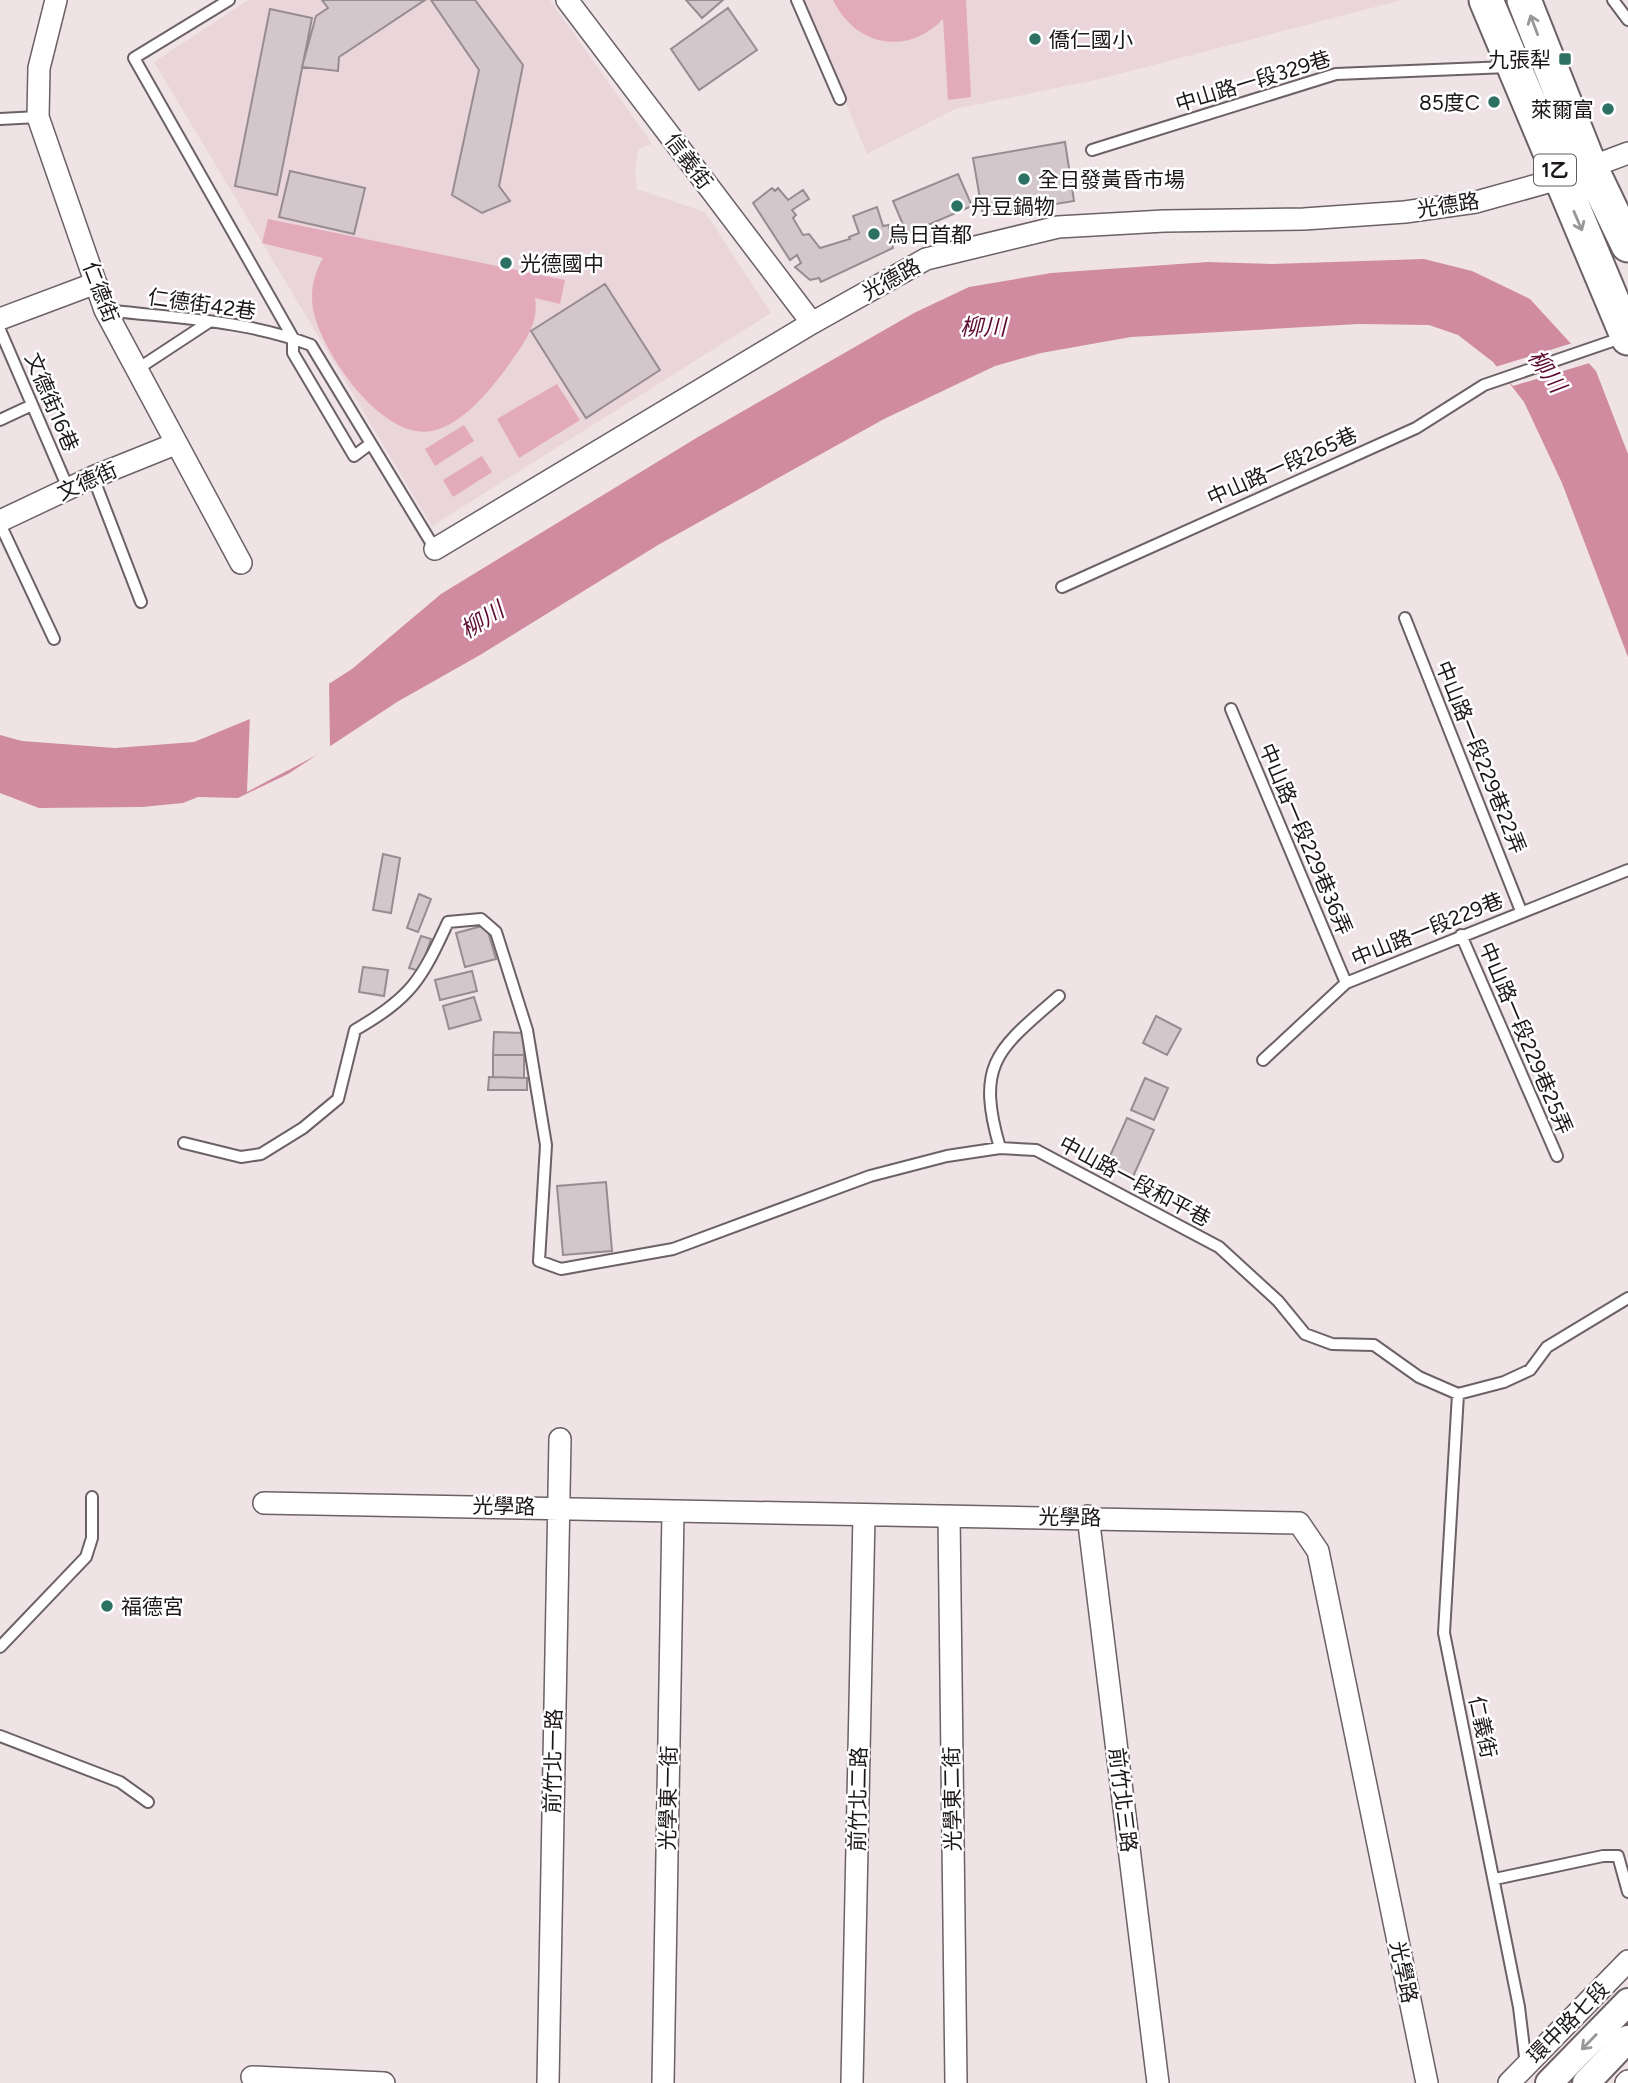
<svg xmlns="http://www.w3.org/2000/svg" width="1628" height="2083" viewBox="0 0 1628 2083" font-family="Figtree,'Noto Sans TC',sans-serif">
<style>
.built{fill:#ead5db}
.green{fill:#e3aabc}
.water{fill:#d08ba1}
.pier{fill:#efe3e6}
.building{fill:#d4c7cb;stroke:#978c8f;stroke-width:2}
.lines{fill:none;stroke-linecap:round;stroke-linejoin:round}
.service-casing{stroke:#6c6164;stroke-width:14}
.minor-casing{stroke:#6c6164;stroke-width:24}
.tertiary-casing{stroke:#6c6164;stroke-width:30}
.primary-casing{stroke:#6c6164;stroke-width:37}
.service{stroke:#fff;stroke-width:10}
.minor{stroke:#fff;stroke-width:21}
.tertiary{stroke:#fff;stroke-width:26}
.primary{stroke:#fff;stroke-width:33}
.oneway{stroke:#999797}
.poi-dot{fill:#2d7164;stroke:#fff;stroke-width:2.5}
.labels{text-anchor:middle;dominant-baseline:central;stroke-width:5;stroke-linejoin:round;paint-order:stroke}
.shield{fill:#fff;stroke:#605d5d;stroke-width:2}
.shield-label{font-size:19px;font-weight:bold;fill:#1c1718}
.poi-label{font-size:21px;fill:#1c1718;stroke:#fff;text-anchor:start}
.street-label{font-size:21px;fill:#1c1718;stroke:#fff}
.water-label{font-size:23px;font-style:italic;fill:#5e0c32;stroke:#fff}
</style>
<rect width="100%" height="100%" fill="#efe3e6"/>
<path class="built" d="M248,0H550L652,144L638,149L635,171L637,189L705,212L771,313L432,526L154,62Z
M803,0H1402L1100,79L955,109L867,154Z"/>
<path class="green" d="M833,0H966L971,97L948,100L943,19C908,56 856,47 833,0Z
M268,219L565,280L560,304L535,298C540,325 520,349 505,370C488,392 462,425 432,431C382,441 321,352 313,309C310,291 314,274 323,258L262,243Z
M557,384L580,420L519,458L497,419Z
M464,425L474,441L435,466L425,449Z
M482,456L492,472L453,497L443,480Z"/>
<path class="water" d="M1424,259L1472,271L1530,299L1596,371L1628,454V657L1562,483L1524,402L1493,362L1458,335L1429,325L1359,324L1131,337L1041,353L995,366L884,419L658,545L480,655L397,702L288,774L238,798L198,797L183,803L142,807L39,808L0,793V735L22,741L115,748L194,742L316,692L352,669L441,594L698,437L914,313L969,287L1051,273L1208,262L1272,264Z"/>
<path class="pier" d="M1576,342L1593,362L1513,386L1495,367Z
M329,680L330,748L247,792L250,715Z"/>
<path class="building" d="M322,0H425L339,57L338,71L302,67L316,16L328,8Z
M431,0H475L523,65L499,186L510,201L482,213L452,195L479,70Z
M686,0H723L702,18Z
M728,8L757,50L699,90L671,49Z
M270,9L312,18L277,195L235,186Z
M1065,142L1074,201L983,216L973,158Z
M290,171L365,188L354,234L279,217Z
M958,174L972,206L907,234L893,201Z
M772,188L775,191L778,188L788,200L803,190L809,199L792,210L796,215L793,218L803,235L809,234L820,248L850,239L849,237L859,233L853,216L877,207L883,226L889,225L893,248L821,282L819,278L810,280L795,267L801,263L797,255L790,260L753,203Z
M605,284L660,370L586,418L531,331Z
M383,854L400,858L391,913L373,910Z
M419,894L431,899L418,932L407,928Z
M486,925L496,959L465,967L456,933Z
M421,936L431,939L420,971L409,968Z
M363,967L388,970L384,996L359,992Z
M472,971L477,991L440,1000L435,980Z
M474,997L481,1020L449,1029L443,1006Z
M1156,1016L1181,1029L1167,1055L1143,1043Z
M494,1032L525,1033L524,1055H493Z
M493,1055H524V1078L493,1077Z
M489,1077L527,1078V1090H488Z
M1145,1078L1168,1088L1154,1120L1131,1110Z
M1127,1118L1154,1130L1132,1179L1105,1167Z
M606,1182L612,1251L563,1255L557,1186Z"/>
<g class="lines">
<defs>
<path id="service" d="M229,0L134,58L293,338V353L354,456L370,444
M797,0L840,99
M1613,0L1628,20
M0,119L38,117
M1092,150L1336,74L1508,67
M105,310C173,318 247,320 311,345L435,549
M0,330L68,488
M136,370L209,322
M0,420L32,405
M93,477L141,602
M0,524L54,639
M1062,587L1416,428L1484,385L1624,337
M1405,618L1521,911
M1231,709L1346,983
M1461,935L1557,1156
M1263,1060L1346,983L1628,870
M184,1143L241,1157L261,1154L303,1128L338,1099L355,1030C412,997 421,980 448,922L481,919L496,932L527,1030L546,1145L539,1261L561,1269L673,1249L870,1176L947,1156L1000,1148L1036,1150L1219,1247L1278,1301L1305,1334L1332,1344L1374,1345L1419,1377L1458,1394L1504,1382L1530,1370L1547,1347L1628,1298
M1000,1148C975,1063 998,1049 1059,996
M1458,1394L1444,1633L1519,2007L1526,2065
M0,1647L86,1557L92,1538V1497
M0,1736L120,1782L148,1802
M1495,1879L1603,1856H1618L1628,1892"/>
<path id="minor" d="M56,0L39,68L38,117L105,310L241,563
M567,0L812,323
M0,319L96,283
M0,521L93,477L175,444
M435,549L812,323L926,259L1058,227L1164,221L1304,219L1405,212L1476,202L1559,179L1628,153
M264,1503L1299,1523L1318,1551L1427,2083
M949,1516L956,2083
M1088,1516L1158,2083
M252,2077L384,2083
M548,2083L560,1439
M663,2083L673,1512
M852,2083L864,1515
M1509,2083L1628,1961
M1626,2083L1628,2081"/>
<path id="tertiary" d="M1549,2083L1628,2002
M1586,2083L1628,2039"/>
<path id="primary" d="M1486,0L1628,338
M1524,0L1590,166L1628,245"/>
</defs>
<use href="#service" class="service-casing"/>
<use href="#minor" class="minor-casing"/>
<use href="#tertiary" class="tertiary-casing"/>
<use href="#primary" class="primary-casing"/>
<use href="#service" class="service"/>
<use href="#minor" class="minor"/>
<use href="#tertiary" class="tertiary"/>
<use href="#primary" class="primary"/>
</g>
<defs><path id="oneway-shaft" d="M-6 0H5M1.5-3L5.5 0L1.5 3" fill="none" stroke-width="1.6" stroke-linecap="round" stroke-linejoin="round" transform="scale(1.75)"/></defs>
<g class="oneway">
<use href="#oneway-shaft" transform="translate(1534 25) rotate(-111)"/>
<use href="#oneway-shaft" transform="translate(1578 221) rotate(67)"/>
<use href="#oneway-shaft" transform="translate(1589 2042) rotate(134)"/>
</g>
<g class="poi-dot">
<circle cx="1035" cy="39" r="7"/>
<rect x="1558" y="52" width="14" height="14" rx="3.5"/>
<circle cx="1494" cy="102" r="7"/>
<circle cx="1608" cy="109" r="7"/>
<circle cx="1024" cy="179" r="7"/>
<circle cx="957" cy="206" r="7"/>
<circle cx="874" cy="234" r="7"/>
<circle cx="506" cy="263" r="7"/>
<circle cx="107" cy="1606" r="7"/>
</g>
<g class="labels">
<rect class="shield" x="1534" y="154.5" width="42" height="31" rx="5"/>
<g class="shield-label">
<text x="1555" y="170">1乙</text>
</g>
<g class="poi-label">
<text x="1049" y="39">僑仁國小</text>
<text x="1551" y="59" text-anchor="end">九張犁</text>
<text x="1480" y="102" text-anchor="end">85度C</text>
<text x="1594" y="109" text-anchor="end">萊爾富</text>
<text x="1038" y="179">全日發黃昏市場</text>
<text x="971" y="206">丹豆鍋物</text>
<text x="888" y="234">烏日首都</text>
<text x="520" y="263">光德國中</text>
<text x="121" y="1606">福德宮</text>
</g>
<g class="street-label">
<text transform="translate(1253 81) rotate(-17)">中山路一段329巷</text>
<text transform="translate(689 161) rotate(53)">信義街</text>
<text transform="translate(1448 205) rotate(-9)">光德路</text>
<text transform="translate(891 279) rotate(-29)">光德路</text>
<text transform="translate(101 292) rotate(69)">仁德街</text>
<text transform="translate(202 304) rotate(8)">仁德街42巷</text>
<text transform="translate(52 402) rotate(67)">文德街16巷</text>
<text transform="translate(1282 466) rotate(-24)">中山路一段265巷</text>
<text transform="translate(87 481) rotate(-24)">文德街</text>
<text transform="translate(1481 757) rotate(68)">中山路一段229巷22弄</text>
<text transform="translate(1306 839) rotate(67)">中山路一段229巷36弄</text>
<text transform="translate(1427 929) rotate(-22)">中山路一段229巷</text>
<text transform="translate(1526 1038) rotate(67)">中山路一段229巷25弄</text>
<text transform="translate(1135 1181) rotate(28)">中山路一段和平巷</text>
<text transform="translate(504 1506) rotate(1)">光學路</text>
<text transform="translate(1070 1517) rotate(1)">光學路</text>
<text transform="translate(1483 1727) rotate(78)">仁義街</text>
<text transform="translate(553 1761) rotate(-89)">前竹北一路</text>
<text transform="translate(668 1798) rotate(-89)">光學東一街</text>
<text transform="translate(858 1799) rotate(-89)">前竹北二路</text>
<text transform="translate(952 1799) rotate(-91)">光學東二街</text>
<text transform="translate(1123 1800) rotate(83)">前竹北三路</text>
<text transform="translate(1404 1972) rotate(78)">光學路</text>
<text transform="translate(1568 2022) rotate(-45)">環中路七段</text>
</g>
<g class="water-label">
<text x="983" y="327">柳川</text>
<text transform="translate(1547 371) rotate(55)">柳川</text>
<text transform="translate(482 620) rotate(-32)">柳川</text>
</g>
</g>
</svg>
